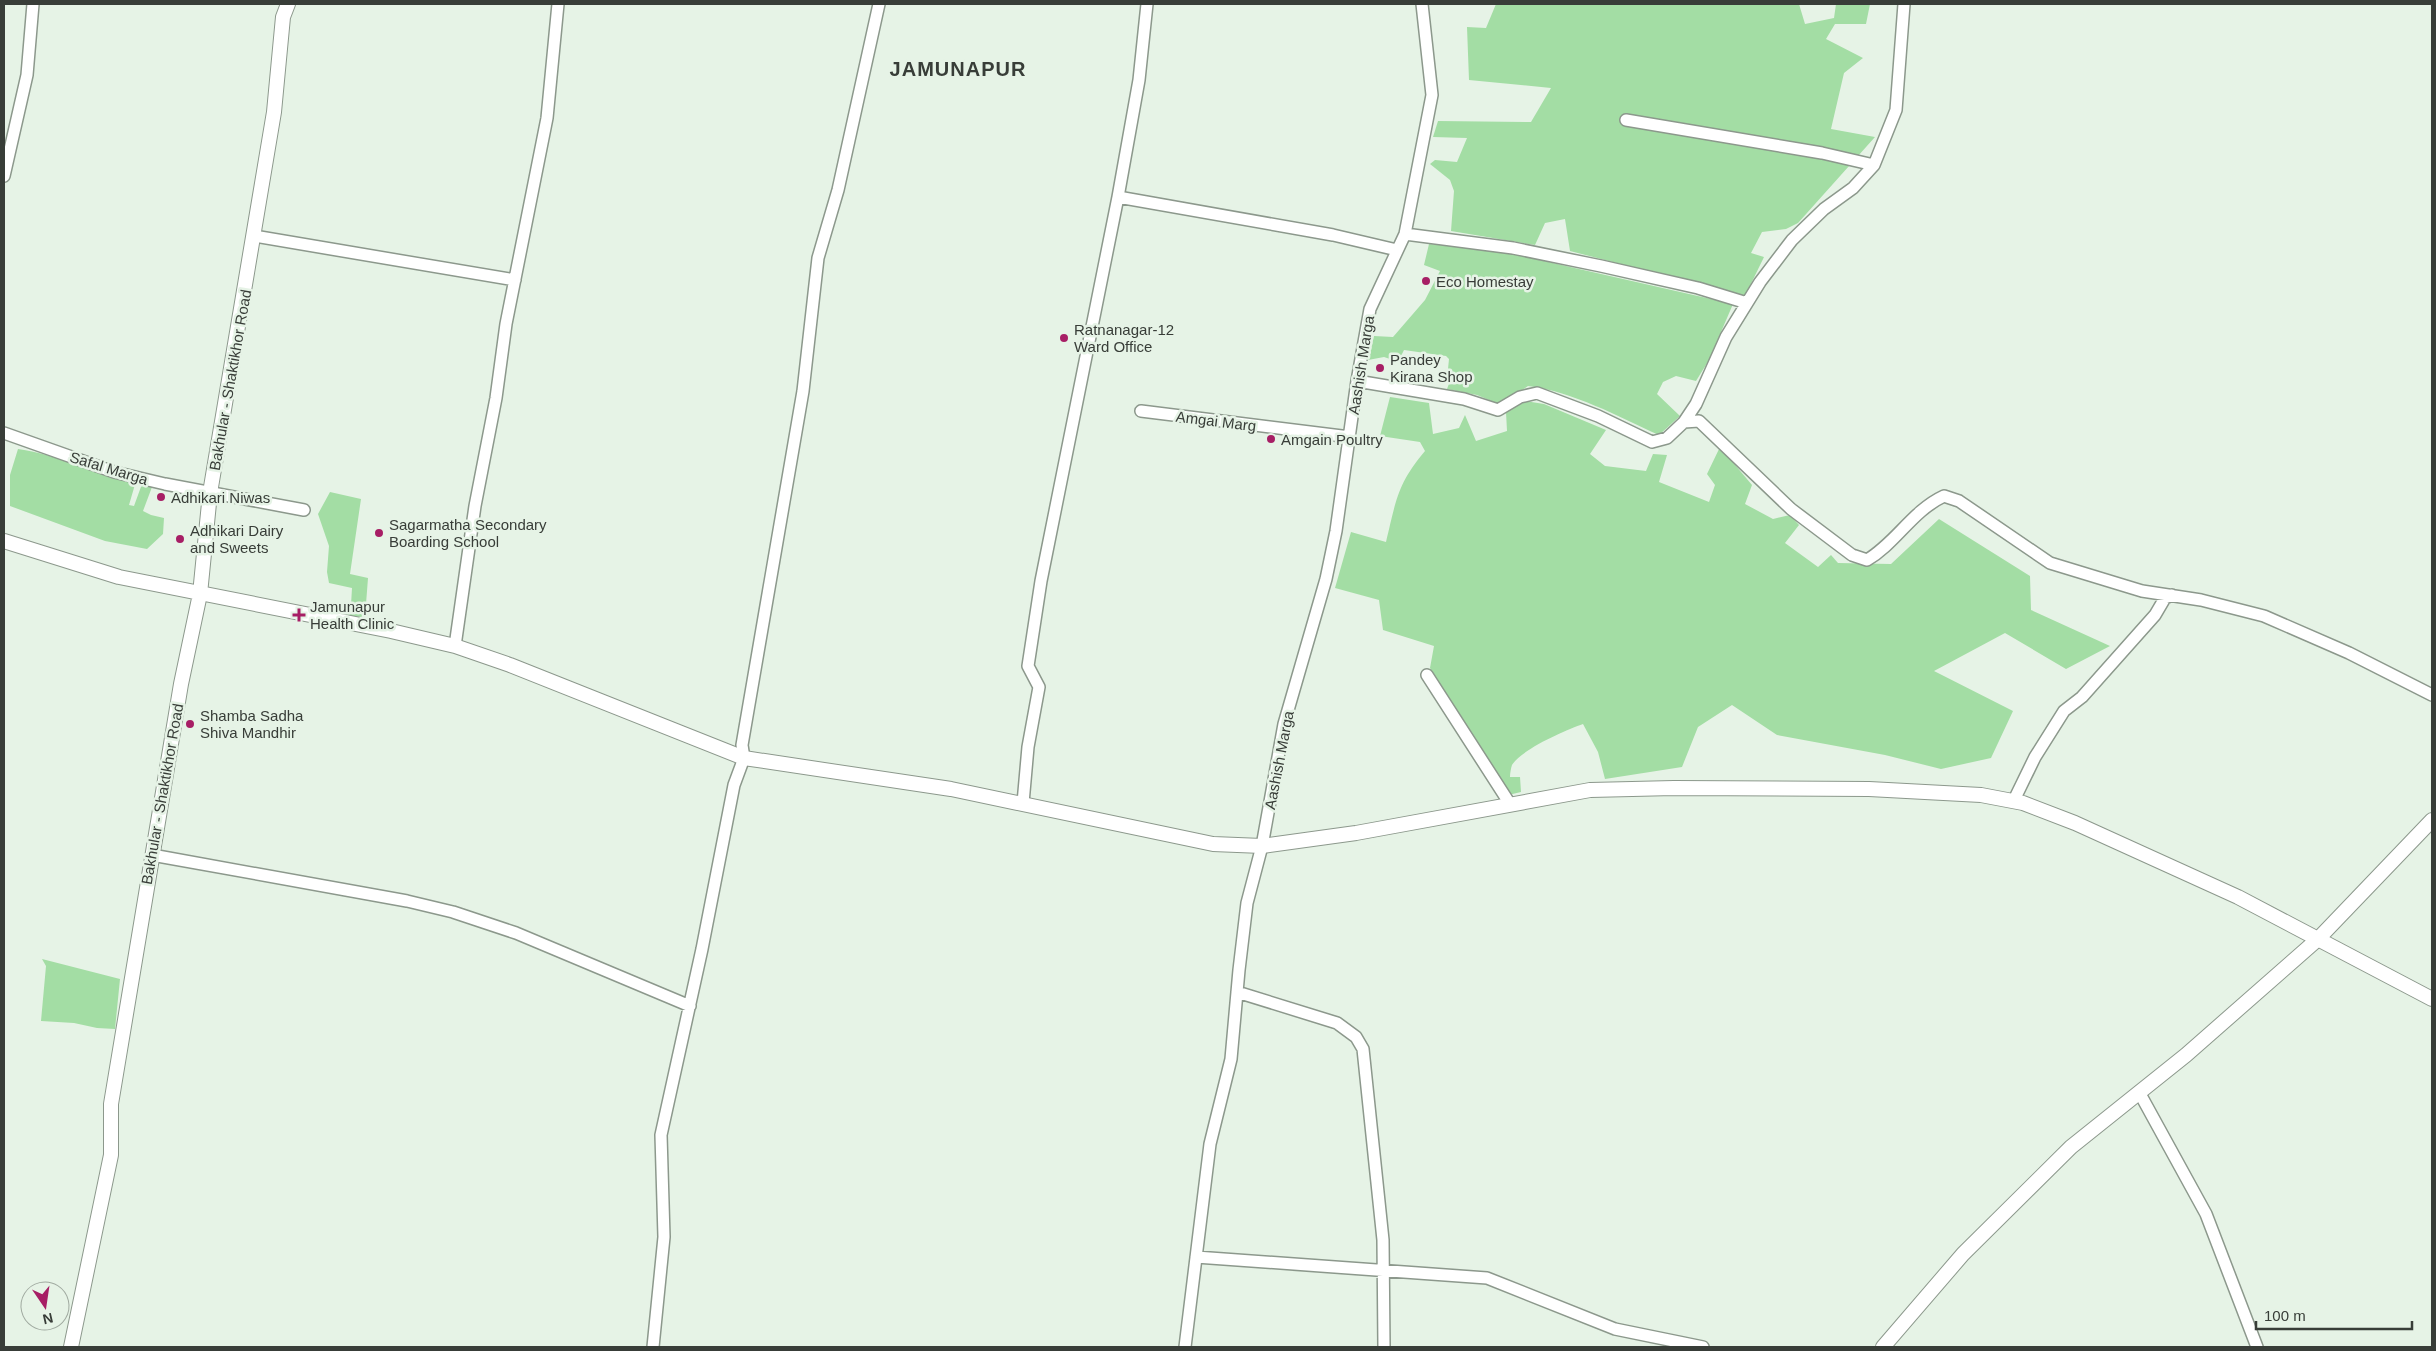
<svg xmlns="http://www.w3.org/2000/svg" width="2436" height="1351" viewBox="0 0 2436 1351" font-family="Helvetica,sans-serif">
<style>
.green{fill:#a3dda4}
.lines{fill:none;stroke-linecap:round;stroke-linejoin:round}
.minor-casing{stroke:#8c988c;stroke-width:14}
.tertiary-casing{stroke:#8c988c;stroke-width:16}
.minor{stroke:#fff;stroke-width:11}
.tertiary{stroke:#fff;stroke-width:14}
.poi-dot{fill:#a71e65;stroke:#e6f3e6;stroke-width:2}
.labels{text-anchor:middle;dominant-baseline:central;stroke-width:5;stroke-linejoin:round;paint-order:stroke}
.poi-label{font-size:15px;fill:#383d38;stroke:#e6f3e6;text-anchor:start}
.street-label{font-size:15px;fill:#383d38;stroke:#e6f3e6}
.district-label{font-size:20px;font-weight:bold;letter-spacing:1px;fill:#383d38;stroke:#e6f3e6}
</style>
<rect width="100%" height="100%" fill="#e6f3e6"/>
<path class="green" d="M1496,4H1799L1805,24L1834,18L1836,4H1870L1866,24H1835L1826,39L1863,58L1844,73L1831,129L1875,137L1798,223L1786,229L1762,232L1751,253L1764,257L1745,296L1570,251L1565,219L1545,223L1535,245L1451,231L1454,191L1450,180L1430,164L1435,160L1457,162L1467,138L1433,137L1438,121L1531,122L1551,88L1469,80L1467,27L1486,28Z
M1429,244L1487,248L1733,304L1709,360L1696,381L1676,376L1663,382L1657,394L1680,416L1659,435C1617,416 1574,392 1528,386L1501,405L1477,395L1447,389L1453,373L1448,369L1449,359L1446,356L1404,350L1400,358L1393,360L1384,357L1368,360L1374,336L1393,337L1425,300L1440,271L1424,265Z
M1390,397L1429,403L1433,434L1459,428L1465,415L1476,441L1507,431L1506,412L1525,401L1544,404L1606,430L1590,454L1605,466L1646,471L1653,454L1667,455L1659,482L1709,502L1715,485L1707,474L1720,447L1752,485L1745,504L1773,519L1790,515L1799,525L1785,543L1818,567L1831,555L1838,563L1891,564L1939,519L2030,576L2031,610L2110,646L2066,669L2005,633L1934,671L2013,711L1991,758L1941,769L1885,755L1777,735L1732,705L1698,727L1682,767L1605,779L1598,752L1583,724C1566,730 1522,749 1512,765C1511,768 1510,773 1510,777H1520L1521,792L1504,796L1430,668L1434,646L1383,630L1379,600L1335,588L1351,532L1386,542C1396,501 1397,484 1425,451L1420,442L1380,436Z
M18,449C59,455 95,474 136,481L129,505L134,506L142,484L152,487L143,511L151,515L164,518L163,534L147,549L105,541L10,506V475Z
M330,492L361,499L350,574L368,578L365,617L344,616L351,605L352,588L329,583L327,572L329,546L318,514Z
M42,959L120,979L115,1029L97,1028L74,1023L41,1021L46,966Z"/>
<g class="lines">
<defs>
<path id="minor" d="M1626,120L1822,153L1874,165
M4,176L27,75L33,4
M1118,197L1333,235L1397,250
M1405,234L1513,248L1601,266L1698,288L1747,303
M254,236L515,280
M1357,381L1464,399L1498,410L1520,397L1537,393L1598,416L1652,442L1667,438L1684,422L1699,421L1791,509L1852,555L1867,560C1896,543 1912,511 1944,496L1959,501L2050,563L2142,591L2201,600L2264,616L2349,653L2432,695
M1141,411L1350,437
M1684,422L1696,404L1726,337L1760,282L1792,240L1824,209L1853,188L1874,165L1896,110L1904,4
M4,433L114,472L165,484L304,510
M455,646L475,506L496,398L506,324L547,118L558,4
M1427,675L1510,804
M2020,802L2016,796L2035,757L2064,711L2082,697L2155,615L2165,598L2172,595
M1023,803L1028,747L1039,687L1028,666L1041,581L1118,197L1139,80L1147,4
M152,855L407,901L453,912L516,933L690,1006
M1237,992L1337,1023L1356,1037L1363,1049L1383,1240L1384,1347
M2139,1092L2206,1214L2257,1347
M1196,1257L1487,1278L1615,1329L1703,1347
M653,1347L664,1237L661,1135L702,949L734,785L744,758L742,745L803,391L818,258L838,190L879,4
M1185,1347L1210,1144L1231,1059L1239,970L1247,903L1262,846L1284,724L1326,579L1336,531L1357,381L1370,309L1405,234L1432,95L1422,4"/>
<path id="tertiary" d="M4,541L119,577L391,631L455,646L510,665L744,758L951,789L1213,844L1262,846L1356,833L1590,790L1674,788L1869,789L1981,795L2023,803L2075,823L2238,897L2432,999
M71,1347L111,1155V1104L181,684L200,594L210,493L274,112L283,17L288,4
M1883,1347L1963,1254L2071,1147L2186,1055L2318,939L2432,820"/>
</defs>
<use href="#minor" class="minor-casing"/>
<use href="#tertiary" class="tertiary-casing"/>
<use href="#minor" class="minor"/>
<use href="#tertiary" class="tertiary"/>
</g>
<g class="poi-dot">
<circle cx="1426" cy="281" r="5"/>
<circle cx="1064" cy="338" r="5"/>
<circle cx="1380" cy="368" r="5"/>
<circle cx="1271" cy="439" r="5"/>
<circle cx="161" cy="497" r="5"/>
<circle cx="379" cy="533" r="5"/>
<circle cx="180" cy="539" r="5"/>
<path d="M296.5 607.5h5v5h5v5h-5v5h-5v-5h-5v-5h5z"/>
<circle cx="190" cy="724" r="5"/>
</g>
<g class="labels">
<g class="poi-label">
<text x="1436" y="281">Eco Homestay</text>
<text x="1074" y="329">Ratnanagar-12<tspan x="1074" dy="17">Ward Office</tspan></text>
<text x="1390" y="359">Pandey<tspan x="1390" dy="17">Kirana Shop</tspan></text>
<text x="1281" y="439">Amgain Poultry</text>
<text x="171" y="497">Adhikari Niwas</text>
<text x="389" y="524">Sagarmatha Secondary<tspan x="389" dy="17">Boarding School</tspan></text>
<text x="190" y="530">Adhikari Dairy<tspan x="190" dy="17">and Sweets</tspan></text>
<text x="310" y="606">Jamunapur<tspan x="310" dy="17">Health Clinic</tspan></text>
<text x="200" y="715">Shamba Sadha<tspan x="200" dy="17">Shiva Mandhir</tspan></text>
</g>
<g class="street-label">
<text transform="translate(1361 365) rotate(-81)">Aashish Marga</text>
<text transform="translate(230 380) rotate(-80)">Bakhular - Shaktikhor Road</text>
<text transform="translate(1216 421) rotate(7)">Amgai Marg</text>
<text transform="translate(109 468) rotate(17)">Safal Marga</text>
<text transform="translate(1279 760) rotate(-79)">Aashish Marga</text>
<text transform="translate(162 794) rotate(-80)">Bakhular - Shaktikhor Road</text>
</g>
<g class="district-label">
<text x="958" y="69">JAMUNAPUR</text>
</g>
</g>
<rect width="2436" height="1351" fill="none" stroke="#383d38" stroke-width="10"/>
<g transform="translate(45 1306) rotate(167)"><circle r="24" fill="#e6f3e6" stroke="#a0aaa0"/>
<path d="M0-4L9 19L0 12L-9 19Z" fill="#a71e65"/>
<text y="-8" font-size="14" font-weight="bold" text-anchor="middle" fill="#383d38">N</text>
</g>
<path d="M2256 1321v8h156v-8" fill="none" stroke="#383d38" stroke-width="2.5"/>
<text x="2264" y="1321" font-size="15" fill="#383d38" stroke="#e6f3e6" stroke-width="4" paint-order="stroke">100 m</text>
</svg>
